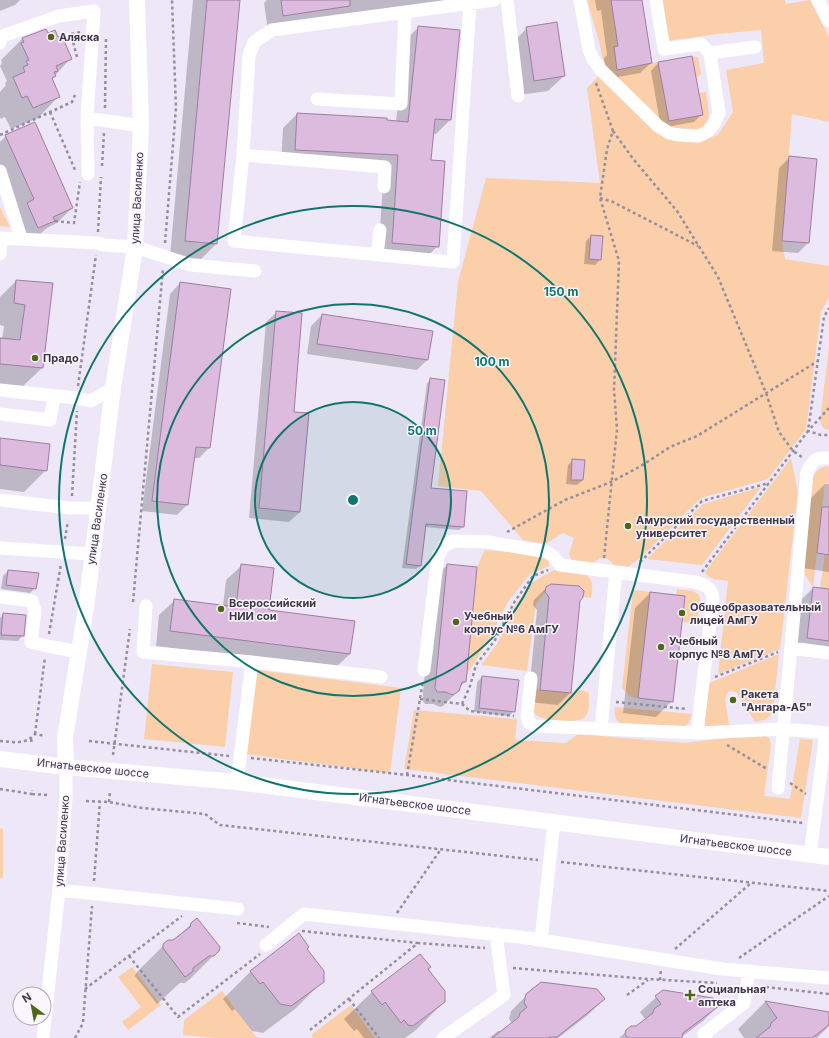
<svg xmlns="http://www.w3.org/2000/svg" width="829" height="1038" viewBox="0 0 829 1038" font-family="Inter,sans-serif">
<style>
.green{fill:#facfa9}
.shadow{fill:#0003}
.building{fill:#ddbbdf;stroke:#9e7ea1}
.lines{fill:none;stroke-linecap:round;stroke-linejoin:round}
.path{stroke:#958e9f;stroke-width:2.5;stroke-dasharray:3 3;stroke-linecap:butt}
.minor{stroke:#fff;stroke-width:13}
.major{stroke:#fff;stroke-width:16}
.ring{fill:none;stroke:#0f766e;stroke-width:2}
.poi-dot{fill:#4f6614;stroke:#f9f6ff;stroke-width:1.5}
.labels{text-anchor:middle;dominant-baseline:central;stroke-width:3;stroke-linejoin:round;paint-order:stroke}
.poi-label{font-size:11px;font-weight:bold;fill:#3d3647;stroke:#f9f6ff;text-anchor:start}
.street-label{font-size:11px;fill:#3d3647;stroke:#f9f6ff}
.centre{fill:#0f766e;stroke:#f9f6ff;stroke-width:2}
.ring-label{font-size:12px;text-anchor:middle;font-weight:bold;fill:#0f766e;stroke:#f9f6ff;stroke-width:3;stroke-linejoin:round;paint-order:stroke}
</style>
<rect width="100%" height="100%" fill="#eee7f8"/>
<path class="green" d="M587,0H611L618,46L614,47L617,69L658,62L669,121L702,115L699,93L706,92L709,113L708,119L704,126L697,130L667,127L607,68L602,57L600,45Z
M662,0H785L786,4L810,0L829,37V122L792,114L782,241L785,259L829,266V297L821,312L806,429L768,479L701,498L641,557L628,567L614,565L608,559L600,558C591,566 583,563 572,561L569,554L574,538L563,533L545,544L523,540L481,491L438,486L458,282L486,178L600,183L587,88L599,76L665,138L694,142L718,135L733,112L726,70L764,63L761,30L717,34L668,41Z
M692,56L698,57L701,74L696,78Z
M0,207L10,227L0,226Z
M829,346V430L823,428L820,421Z
M791,458L798,492L780,649L718,674L728,581C719,579 710,581 705,572Z
M829,466V483H825L813,587L805,575L803,568L812,479C816,470 820,467 829,466Z
M761,487L702,565L647,559L703,504Z
M485,550L541,555L549,560V566L530,574L509,600L487,643L467,674L477,567Z
M825,554L829,555V589L820,588Z
M554,570L586,575C595,581 592,589 591,598L583,597L584,591L579,586L551,584L546,587L545,592L536,604L527,671L481,665L497,644L517,603L533,582Z
M677,589L693,591L699,595L700,599L697,624L682,622L685,596L676,595Z
M633,590L650,592L638,698L631,697L622,688Z
M779,654L773,710C769,720 764,720 755,722L736,692L731,691L728,692L725,698L729,725L709,727L704,725L707,684Z
M152,664L233,672L225,747L144,739Z
M257,670L401,688L390,773L245,754Z
M534,689L571,693L581,690L589,693C589,700 590,712 585,717C579,724 540,721 535,714C531,707 533,697 534,689Z
M615,707L692,714L688,724L684,727L624,725C615,721 614,715 615,707Z
M414,710L517,719L515,740L566,743L578,734L684,743L762,734L769,738L771,745L764,796L790,799L800,739L813,740L801,818L404,769Z
M0,828L3,829V878H0Z
M132,967L161,1005L128,1030L122,1022L141,1007L118,977Z
M222,991L257,1038H214L183,1035L184,1020Z
M351,1005L375,1038H312V1034Z"/>
<path class="shadow" d="M0,0H20L15,5L0,11Z
M193,0H239L216,244L201,259L170,256Z
M267,0H469L268,31L264,3Z
M595,0H641L651,63L640,73L607,79L604,58L607,55L601,10L597,11Z
M419,27L459,31L450,120L436,134H433L430,161L438,246L423,260L378,257L384,169L281,164L283,128L297,114L396,122L404,41Z
M527,28L564,76L548,91L519,95L512,43Z
M48,34L70,59L52,79L59,96L38,118L11,129L5,117L1,119L0,117V92L6,85L5,83L7,81L0,66L2,63L1,60L22,39Z
M658,63L702,114L694,122L661,128L651,71Z
M6,136L72,208L57,223L47,228L38,236L23,243L0,172V142Z
M790,157L808,243L798,253L772,251L779,168Z
M591,236L600,260L595,265L584,264L586,241Z
M16,281L52,284L42,368L20,389L0,388V339H2L4,326L0,325V297Z
M180,283L230,290L209,448L199,458H193L187,505L177,515L142,511L170,294Z
M277,312L293,413L300,512L289,522L249,518L266,322Z
M322,315L431,332L427,360L417,370L307,354L311,326Z
M431,380L430,489L463,527L459,530L425,527L420,566L416,569L402,568L427,383Z
M0,439L46,470L24,492L0,489Z
M573,460L583,480L577,485L566,484L568,465Z
M825,484H829V572L802,568L810,499Z
M242,565L268,611L350,654L334,669L156,646L159,615L175,600L223,606L226,580Z
M447,565L465,682L459,688L458,691L443,706L440,707L433,704H425L423,701V692L435,578Z
M8,571L35,588L30,593L1,589L3,576Z
M547,587L579,601L570,693L558,705L528,702L537,610L533,605L534,600Z
M813,588L829,590V657L792,653L798,603Z
M650,593L672,701L656,717L623,713L635,608Z
M4,614L23,635L18,641L0,640V618Z
M482,677L514,711L509,716L474,712L477,682Z
M191,924L218,951L190,979L185,983H180L157,1004L135,976L136,973L164,945L174,941Z
M306,949L323,981L295,1009L263,1033L252,1031L235,1009L232,1011L223,999L251,971Z
M427,969L444,1002L416,1030L405,1038H364L357,1029L354,1031L344,1019L372,992Z
M663,991L718,1006L703,1021L680,1038H619L627,1031L637,1027L645,1019L640,1012Z
M527,995L604,999L589,1014L558,1038H489L498,1031H503L512,1023L509,1019L511,1011Z
M765,1002L829,1013V1026L817,1038H744L738,1029Z"/>
<path class="building" d="M207,0H240L217,244L185,241Z
M281,0H350V6L283,16Z
M611,0H642L652,63L617,70L614,47L618,46Z
M557,22L565,76L534,81L526,27Z
M418,26L460,30L451,120L435,119L431,160L445,161L439,247L392,243L398,155L295,150L297,113L387,118V120L408,122Z
M46,29L48,33L55,30L58,37L62,36L72,59L56,66L58,71L54,72L56,76L52,78L60,97L33,108L27,96L22,98L13,77L25,72L23,67L28,65L26,61L29,60L21,43L24,42L22,38Z
M692,56L703,115L669,121L658,62Z
M35,122L73,208L53,217L55,221L38,228L27,203L34,199L5,135Z
M789,156L817,159L809,243L782,241Z
M591,235L603,236L601,260L589,259Z
M16,280L53,283L43,368L0,364V338L20,340L25,305L14,303Z
M180,282L231,289L210,448L196,447L188,505L152,501Z
M276,311L302,313L294,412L309,413L300,512L259,508Z
M322,314L433,331L428,360L317,344Z
M430,378L445,380L431,488L467,491L464,527L426,524L421,566L406,564Z
M0,438L50,444L47,471L0,465Z
M572,459L585,460L583,480H571Z
M822,507H829V555L817,553Z
M241,564L274,568L269,610L355,621L350,654L170,631L174,599L236,607Z
M447,564L477,567L466,682H462L459,691L453,695L445,692H437L435,688Z
M8,570L39,573L36,589L6,585Z
M551,584L579,586L584,591L583,597L580,601L571,693L540,690L549,597L545,592L546,587Z
M813,587L829,589V641L807,638Z
M650,592L685,596L673,702L638,698Z
M3,613L26,615L24,636L1,635Z
M482,676L519,680L515,712L479,708Z
M197,918L220,947L219,951L214,956H209L193,968V971L185,977L163,948V944L168,940H173L190,927L191,923Z
M299,933L309,947L307,949L324,971V982L291,1006L280,1004L263,982L260,984L250,971Z
M420,954L431,967L428,969L445,991V1002L413,1026L408,1025L404,1020L401,1023L385,1002L382,1005L371,991Z
M541,982L597,989L605,999L557,1037H549V1038H492L519,1017L520,1013L527,1007L524,1003L526,994Z
M663,990L713,998L719,1006L683,1033L682,1038H628L625,1034L626,1030L631,1026H636L653,1013L654,1009L661,1004L655,996Z
M765,1001L829,1012V1025L812,1038H756L770,1027L771,1023L777,1018Z"/>
<g class="lines">
<path class="path" d="M77,57L71,34L81,32
M596,83L613,131L607,149L600,198L619,261L614,390L617,429L604,558
M105,108L106,39
M50,112L75,170
M613,131L634,160L677,211L718,277L766,393L779,432L793,451L802,457
M0,135L72,102L75,95
M102,166L104,133
M600,198L613,202L698,246
M55,221L74,223L80,182
M98,232L101,177
M165,243L176,108L172,0
M78,386L96,255
M829,408L808,431L821,435H829
M72,496L77,411
M507,532L565,500L611,482L641,466L670,447L697,436L818,361
M65,539L68,521
M640,562L702,501L769,483
M702,572L808,431L824,317L829,308
M133,602L163,268
M49,634L61,564
M715,677L778,652
M420,699L462,704L470,711L514,716
M616,702L687,709
M462,704L470,686L476,665L495,640L515,601L533,576L548,570
M35,734L45,657
M31,739L32,744
M0,741C13,742 26,745 35,734L45,736
M89,741L229,756
M727,745L767,769
M113,755L130,629
M251,758L407,775L803,823
M407,775L423,681
M790,783L806,794
M0,789L32,794V790
M32,794L47,795
M86,801L109,802L142,808L205,814L220,825L538,860
M109,802L110,791
M561,862L829,891
M94,881L100,801
M397,913L441,849
M237,923L269,927
M302,931L418,943
M675,949L751,883
M129,956L178,1017L260,954
M739,958L829,896
M513,968L648,979L717,983
M660,980L661,970
M766,987L829,994
M85,989L182,916
M627,995L648,980
M349,999L379,1038
M310,1030L418,943L485,948
M75,1038L83,1023L92,906"/>
<path class="minor" d="M507,0L518,96
M580,0L589,50L593,59L600,69L658,126L669,133L678,135L699,136L707,132L714,124L719,113L710,53L701,44L664,49L656,0
M818,0L829,21
M470,3L453,262L234,241L243,155L249,56L254,42L272,30C346,20 420,10 494,0
M0,43V37L59,16L94,11L87,118L141,126
M710,53L755,47
M317,99L401,104L405,12
M87,118L88,174
M243,155L385,167L384,187
M0,171L21,238
M0,238L97,243L104,245L135,247L191,265L255,271
M0,254L1,238
M377,255L380,230
M0,390L76,398L91,401L113,388
M0,414L50,420L54,396
M0,500L70,508H99
M0,548L92,554
M0,597L32,601L35,611L31,642L47,646L79,652
M146,606L143,652L252,662L237,782
M791,648L829,653
M252,662L381,677
M424,670L438,556L444,546L453,541L488,542L547,552L554,557L560,565L694,582C705,584 711,587 713,598L697,733
M531,678L527,716L529,723L535,726L697,733L784,729L829,733
M601,729L616,572
M778,788L807,472C812,462 816,456 829,458
M810,855L826,733
M59,890L238,909
M541,940L554,822
M266,945L304,914L528,938L722,969L829,978
M43,1038L59,890L66,798V767
M443,1038L504,995L496,934
M706,1038L704,1034L744,1003L749,971"/>
<path class="major" d="M0,759L66,767L237,782L829,857
M66,767L65,738L86,608L113,388L135,247L141,126L137,0"/>
</g>
<circle cx="353" cy="500" r="98" fill="#0f766e" fill-opacity=".12"/>
<g class="ring">
<circle cx="353" cy="500" r="98"/>
<circle cx="353" cy="500" r="196"/>
<circle cx="353" cy="500" r="294"/>
</g>
<g class="poi-dot">
<circle cx="51" cy="37" r="4"/>
<circle cx="35" cy="358" r="4"/>
<circle cx="628" cy="526" r="4"/>
<circle cx="221" cy="609" r="4"/>
<circle cx="682" cy="613" r="4"/>
<circle cx="456" cy="622" r="4"/>
<circle cx="661" cy="647" r="4"/>
<circle cx="733" cy="700" r="4"/>
<path d="M688 989h4v4h4v4h-4v4h-4v-4h-4v-4h4z"/>
</g>
<g class="labels">
<g class="poi-label">
<text x="59" y="37">Аляска</text>
<text x="43" y="358">Прадо</text>
<text x="636" y="520">Амурский государственный<tspan x="636" dy="13">университет</tspan></text>
<text x="229" y="603">Всероссийский<tspan x="229" dy="13">НИИ сои</tspan></text>
<text x="690" y="607">Общеобразовательный<tspan x="690" dy="13">лицей АмГУ</tspan></text>
<text x="464" y="616">Учебный<tspan x="464" dy="13">корпус №6 АмГУ</tspan></text>
<text x="669" y="641">Учебный<tspan x="669" dy="13">корпус №8 АмГУ</tspan></text>
<text x="741" y="694">Ракета<tspan x="741" dy="13">"Ангара-А5"</tspan></text>
<text x="698" y="989">Социальная<tspan x="698" dy="13">аптека</tspan></text>
</g>
<g class="street-label">
<text transform="translate(137 198) rotate(-87)">улица Василенко</text>
<text transform="translate(97 519) rotate(-82)">улица Василенко</text>
<text transform="translate(93 768) rotate(6)">Игнатьевское шоссе</text>
<text transform="translate(415 804) rotate(7)">Игнатьевское шоссе</text>
<text transform="translate(62 841) rotate(-86)">улица Василенко</text>
<text transform="translate(736 845) rotate(7)">Игнатьевское шоссе</text>
</g>
</g>
<circle cx="353" cy="500" r="6" class="centre"/>
<g class="ring-label">
<text x="561" y="296">150 m</text>
<text x="492" y="366">100 m</text>
<text x="422" y="435">50 m</text>
</g>
<g transform="translate(32 1006) rotate(328)"><circle r="19" fill="#f9f6ff" stroke="#aea9b5"/>
<path d="M0-3L7 15L0 10L-7 15Z" fill="#4f6614"/>
<text y="-6" font-size="11" font-weight="bold" text-anchor="middle" fill="#3d3647">N</text>
</g>
</svg>
